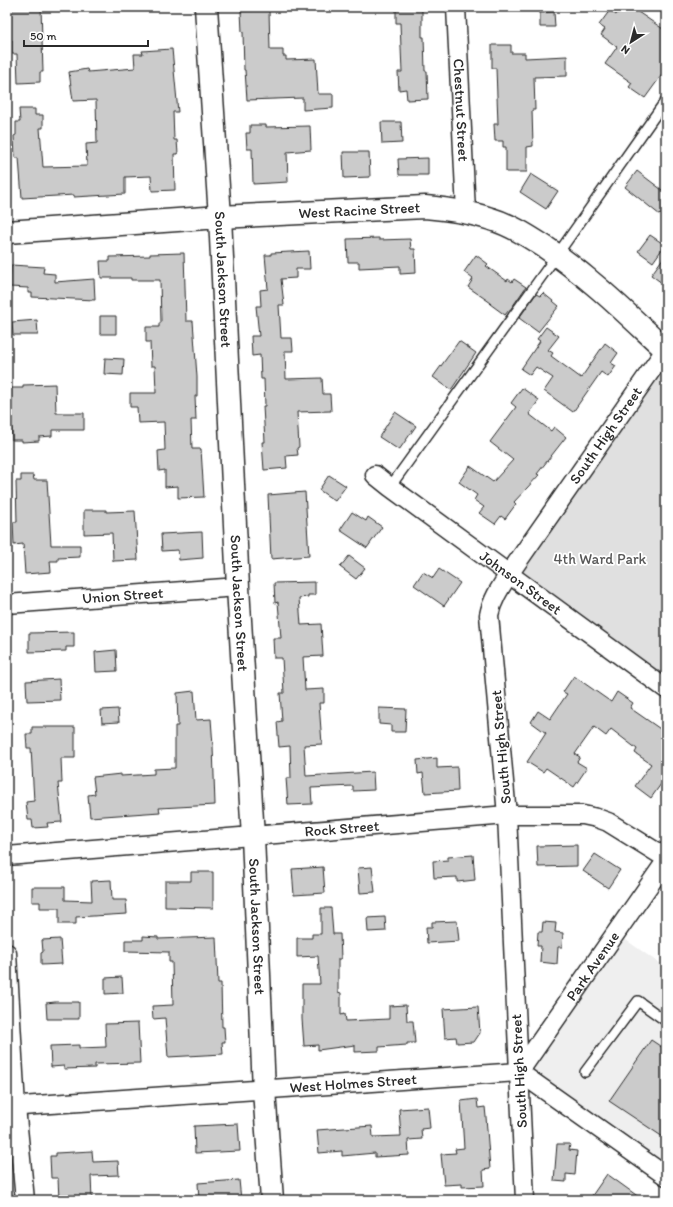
<svg xmlns="http://www.w3.org/2000/svg" width="673" height="1207" viewBox="0 0 673 1207" font-family="Itim,sans-serif">
<style>
.built{fill:#efefef}
.green{fill:#e0e0e0;stroke:#868686}
.building{fill:#cbcbcb;stroke:#2b2b2b}
.lines{fill:none;stroke-linecap:round;stroke-linejoin:round}
.service-casing{stroke:#2b2b2b;stroke-width:12}
.minor-casing{stroke:#2b2b2b;stroke-width:21}
.tertiary-casing{stroke:#2b2b2b;stroke-width:25}
.secondary-casing{stroke:#2b2b2b;stroke-width:25}
.service{stroke:#fff;stroke-width:9}
.minor{stroke:#fff;stroke-width:18}
.tertiary{stroke:#fff;stroke-width:22}
.secondary{stroke:#fff;stroke-width:22}
.labels{text-anchor:middle;dominant-baseline:central;stroke-width:3.5;stroke-linejoin:round;paint-order:stroke}
.street-label{font-size:15px;fill:#2b2b2b;stroke:#fff}
.park-label{font-size:15px;fill:#585858;stroke:#fff}
</style>
<rect width="100%" height="100%" fill="#fff"/>
<filter id="ink" filterUnits="userSpaceOnUse"><feTurbulence type="fractalNoise" baseFrequency=".025" numOctaves="2"/><feDisplacementMap in="SourceGraphic" scale="8" xChannelSelector="R" yChannelSelector="G"/><feConvolveMatrix kernelMatrix="1 2 1 2 8 2 1 2 1" color-interpolation-filters="sRGB"/></filter>
<g filter="url(#ink)">
<path class="built" d="M616,933L666,968V1176L519,1072Z
M23,1180L25,1200H7V1182Z"/>
<path class="green" d="M666,350V689L509,574Z"/>
<path class="building" d="M7,7H41L43,72H40V82L18,83L17,54H12V40H7Z
M402,7H422V37H424L425,71H427L428,99L407,100L406,89L399,90L398,72H402L400,23H396V8Z
M622,7H642L638,12L666,31V69L645,98L629,87L632,83L605,64L617,47L601,35L605,29L599,25L610,10L616,15Z
M269,10L270,50H283V56H286V60L316,59L318,94H333V108L303,110V98L247,100L245,70H244L243,32H242L241,11Z
M554,12L555,27H540V13Z
M492,45H511V53H525V58L567,56V76L534,77L535,110H532L533,146L527,147V172H506V147H503V141H495L494,124H498L496,68H492Z
M172,49L178,112H173L174,140H177L178,154H174L175,190L152,191L151,176L125,177V194L74,197V195L22,198L19,158H15L14,136L16,135V122H20L19,109H35V115H43V128H40L43,167L87,166L86,144L97,143L96,100L73,101L69,72L87,69L88,72L135,68L134,54H143L142,51Z
M381,122H401L402,143L382,144Z
M250,125H266V127L310,126L311,150L287,152L288,182L253,184L252,149H247L246,133H250Z
M343,152H369L370,177L344,178Z
M428,158V175H399L398,159Z
M637,171L666,193V207L660,215L625,187Z
M531,174L558,191L546,209L520,192Z
M650,235L665,245L653,262L638,251Z
M379,238V240L410,239L411,249H415L416,273L400,274V266L359,268V262H348L347,239Z
M309,251L310,269H296V278L281,279L284,305H279L281,338H292L293,351H285L286,379L322,378L323,394H330L331,411L297,412L299,447L297,448L298,455L286,456L287,468L264,470L262,442H265L263,406H265L264,379H261L260,355L252,356L251,336H259L256,306H261L260,290L268,289L265,255H271V253Z
M184,253L186,321H193L197,377V396H195L196,420H191L192,449H201L204,497L178,498V486L165,487V470L159,471L158,451L165,450L164,422L138,423L137,407H130V393H156L155,366H151L150,342H146V327H159V323H161L160,280H131V278H101L100,261H110V257L150,256V254Z
M666,254V286L651,275Z
M476,255L488,264L486,266L507,281L508,279L512,282L514,279L526,287L510,310H509L505,315L490,304L491,303L468,287L473,279L464,272Z
M11,265L44,267L43,273L55,274V282L94,279L95,300L32,297V293H28V288L10,287Z
M543,293L559,306L538,332L519,318L536,294L540,296Z
M100,316H116V334H100Z
M37,320L38,335H13L12,322Z
M546,327L559,336L548,350L553,353L551,356L581,378L605,343L618,353L611,363L616,366L608,377L601,372L573,412L544,391L553,378L536,367L530,375L521,369L540,341L537,339Z
M459,341L476,353L451,390L433,377Z
M105,358L124,359L123,375L104,374Z
M55,384L56,413H84V430H52V436L39,437V441L22,442V440H12L10,388H23V385Z
M522,388L539,400L529,414L551,431L554,427L566,437L537,474L539,475L514,502L516,504L505,519L501,516L495,524L479,513L484,507L474,500L477,495L459,482L470,466L493,482L513,460L490,442L516,407L511,403Z
M395,412L416,426L399,450L379,437Z
M21,475H33L34,480H47L51,545H80V557L58,558V561H50L51,572L25,574L23,544L14,545L13,522H17L16,481H21Z
M329,475L346,486L335,501L319,490Z
M305,492L309,556L271,559L268,495Z
M84,510H106V512L135,511L138,560L113,561L112,533L84,534Z
M352,512L366,521L368,517L382,527L367,548L340,530Z
M202,532L203,558L179,560L178,550L162,551L161,534Z
M349,556L365,568L356,579L340,567Z
M439,569L460,583L444,606L414,585L423,572L433,578Z
M315,582V595H308V597L299,598L301,625L321,624L323,656L303,657L305,690L324,689V703H319L322,744L304,745L306,776L373,772L374,790L353,791V786L311,788L312,804L288,805L286,778H291L290,746L279,747L277,722L282,721L280,693H284L282,658H274L273,638H281L278,602L275,603L274,583Z
M74,632V647H66V651L29,652V633Z
M116,650L117,671L96,672L95,652Z
M574,676L611,702L617,692L633,703L630,708L666,733V777L651,798L635,786L651,764L635,753L637,749L611,729L606,736L594,727L575,754L580,757L577,762L587,768L574,787L546,768L543,772L527,762L546,733L531,722L538,711L550,719L567,694L563,692Z
M59,679L60,700L27,701L26,681Z
M194,691L196,720L211,719L213,746L215,805L159,808L160,812L90,817L88,795L95,794L93,777L121,774V776L154,774V769L175,768V726H178L177,693Z
M379,708L406,709L405,732H391V725L379,724Z
M118,709L119,722L102,723L101,710Z
M32,727H75V758H61L62,783H58L62,822L47,823L48,827L33,828L32,820H28L26,802L34,801L31,748H27L26,734H32Z
M437,758V768L457,767L458,791L425,793L423,773L418,774L417,760Z
M577,845V866L538,867L537,846Z
M595,854L620,870L608,888L583,871Z
M473,855L475,880L457,882V877L434,878L433,861L448,860V857Z
M323,867L325,893L294,895L292,869Z
M372,867L375,892L360,893L358,868Z
M191,872H213V908L165,907V881H191Z
M111,880L112,900H126L127,914L76,917V924H59V908H40V902H32V887H65V900L92,901L91,881Z
M321,908H331L333,934H340L341,959H338V992L341,993V1015L345,1014L346,1021L389,1019V1006L406,1005L407,1021H413L415,1043H407V1045L379,1047V1051L355,1052V1045L318,1050V1045L304,1046L302,1019V984H320L318,956L297,957V938H312V934H321Z
M385,917L386,931L368,932L367,918Z
M457,921L459,941L427,943L426,927H432V922Z
M543,922L556,923L555,932L563,933L562,947H558L557,964L540,962L541,946H537L538,932H542Z
M143,936L158,937V939L216,937L218,983H221L222,1027H224L225,1042H222L223,1054L168,1057L165,1018L153,1019L152,1006L173,1005L172,962H169V952L125,951V940H143Z
M60,939L62,964L41,965V953L43,952L42,940Z
M122,977L123,993L105,994V978Z
M55,1002H79V1019H47L46,1003Z
M478,1007L480,1033L474,1042L457,1043L456,1037L445,1038L443,1009Z
M138,1023L140,1063L95,1064V1068L64,1069V1066L51,1067L50,1046L79,1045V1048L106,1047L105,1024Z
M651,1040L666,1050V1139L609,1101Z
M477,1099L478,1108L485,1107L486,1117L490,1169L483,1170L484,1186L462,1187V1184L444,1185L441,1154L456,1153L455,1149L464,1148L461,1101Z
M428,1107L430,1128L421,1129L422,1139L408,1140L409,1155L375,1157V1153L342,1156V1151L319,1153L317,1130L372,1126L373,1137L401,1136L399,1109Z
M238,1124L240,1151L195,1153L194,1126Z
M557,1144H570L569,1150L577,1151L575,1175L566,1174V1182L554,1181Z
M92,1151L93,1162L118,1161L119,1175L91,1176L92,1200H59L58,1178H51L50,1156H56V1153Z
M607,1174L643,1200H589Z
M239,1180L241,1200H199L198,1183Z"/>
<g class="lines">
<defs>
<path id="service" d="M390,487L557,255L666,100
M585,1072L638,1001L666,1021"/>
<g id="minor">
<path id="s1" d="M456,7L466,212"/>
<path id="s2" d="M375,475L390,487L666,689"/>
<path id="s3" d="M7,604L238,587"/>
<path id="s4" d="M7,856L507,815H583L597,818L608,822L666,858"/>
<path d="M7,953L16,1107L25,1200"/>
<path id="s5" d="M519,1072L666,861"/>
<path id="s6" d="M7,1107L519,1072L666,1176"/>
<path id="s7" d="M525,1200L507,815L489,615C492,600 500,588 509,574L666,349"/>
</g>
<g id="tertiary">
<path id="s8" d="M206,7L220,217L238,587L253,837L264,1090L272,1200"/>
</g>
<g id="secondary">
<path id="s9" d="M7,232L220,217L425,207C448,209 470,212 491,219C511,225 528,236 545,247C590,277 627,314 666,350"/>
</g>
</defs>
<use href="#service" class="service-casing"/>
<use href="#minor" class="minor-casing"/>
<use href="#tertiary" class="tertiary-casing"/>
<use href="#secondary" class="secondary-casing"/>
<use href="#service" class="service"/>
<use href="#minor" class="minor"/>
<use href="#tertiary" class="tertiary"/>
<use href="#secondary" class="secondary"/>
</g>
</g>
<g class="labels">
<g class="street-label">
<text stroke="none"><textPath href="#s1" startOffset="103">Chestnut Street</textPath></text>
<text stroke="none"><textPath href="#s9" startOffset="353">West Racine Street</textPath></text>
<text stroke="none"><textPath href="#s8" startOffset="273">South Jackson Street</textPath></text>
<text stroke="none"><textPath href="#s7" startOffset="801">South High Street</textPath></text>
<text stroke="none"><textPath href="#s2" startOffset="181">Johnson Street</textPath></text>
<text stroke="none"><textPath href="#s3" startOffset="116">Union Street</textPath></text>
<text stroke="none"><textPath href="#s8" startOffset="597">South Jackson Street</textPath></text>
<text transform="translate(501 747) rotate(-95)">South High Street</text>
<text stroke="none"><textPath href="#s4" startOffset="336">Rock Street</textPath></text>
<text stroke="none"><textPath href="#s8" startOffset="921">South Jackson Street</textPath></text>
<text stroke="none"><textPath href="#s5" startOffset="129">Park Avenue</textPath></text>
<text transform="translate(519 1071) rotate(-93)">South High Street</text>
<text stroke="none"><textPath href="#s6" startOffset="347">West Holmes Street</textPath></text>
</g>
<g class="park-label">
<text x="600" y="559">4th Ward Park</text>
</g>
</g>
<rect width="673" height="1207" fill="none" stroke="#fff" stroke-width="24"/>
<rect x="12" y="12" width="649" height="1183" fill="none" stroke="#2b2b2b" stroke-width="1.5" filter="url(#ink)"/>
<g transform="translate(631 42) rotate(216)" stroke="#ffffff" stroke-width="3" paint-order="stroke">
<path d="M0-3L7 15L0 10L-7 15Z" fill="#2b2b2b"/>
<text y="-6" font-size="11" font-weight="bold" text-anchor="middle" fill="#2b2b2b">N</text>
</g>
<path d="M24 40v6h124v-6" fill="none" stroke="#2b2b2b" stroke-width="2"/>
<text x="30" y="40" font-size="12" fill="#2b2b2b" stroke="#ffffff" stroke-width="3" paint-order="stroke">50 m</text>
</svg>
